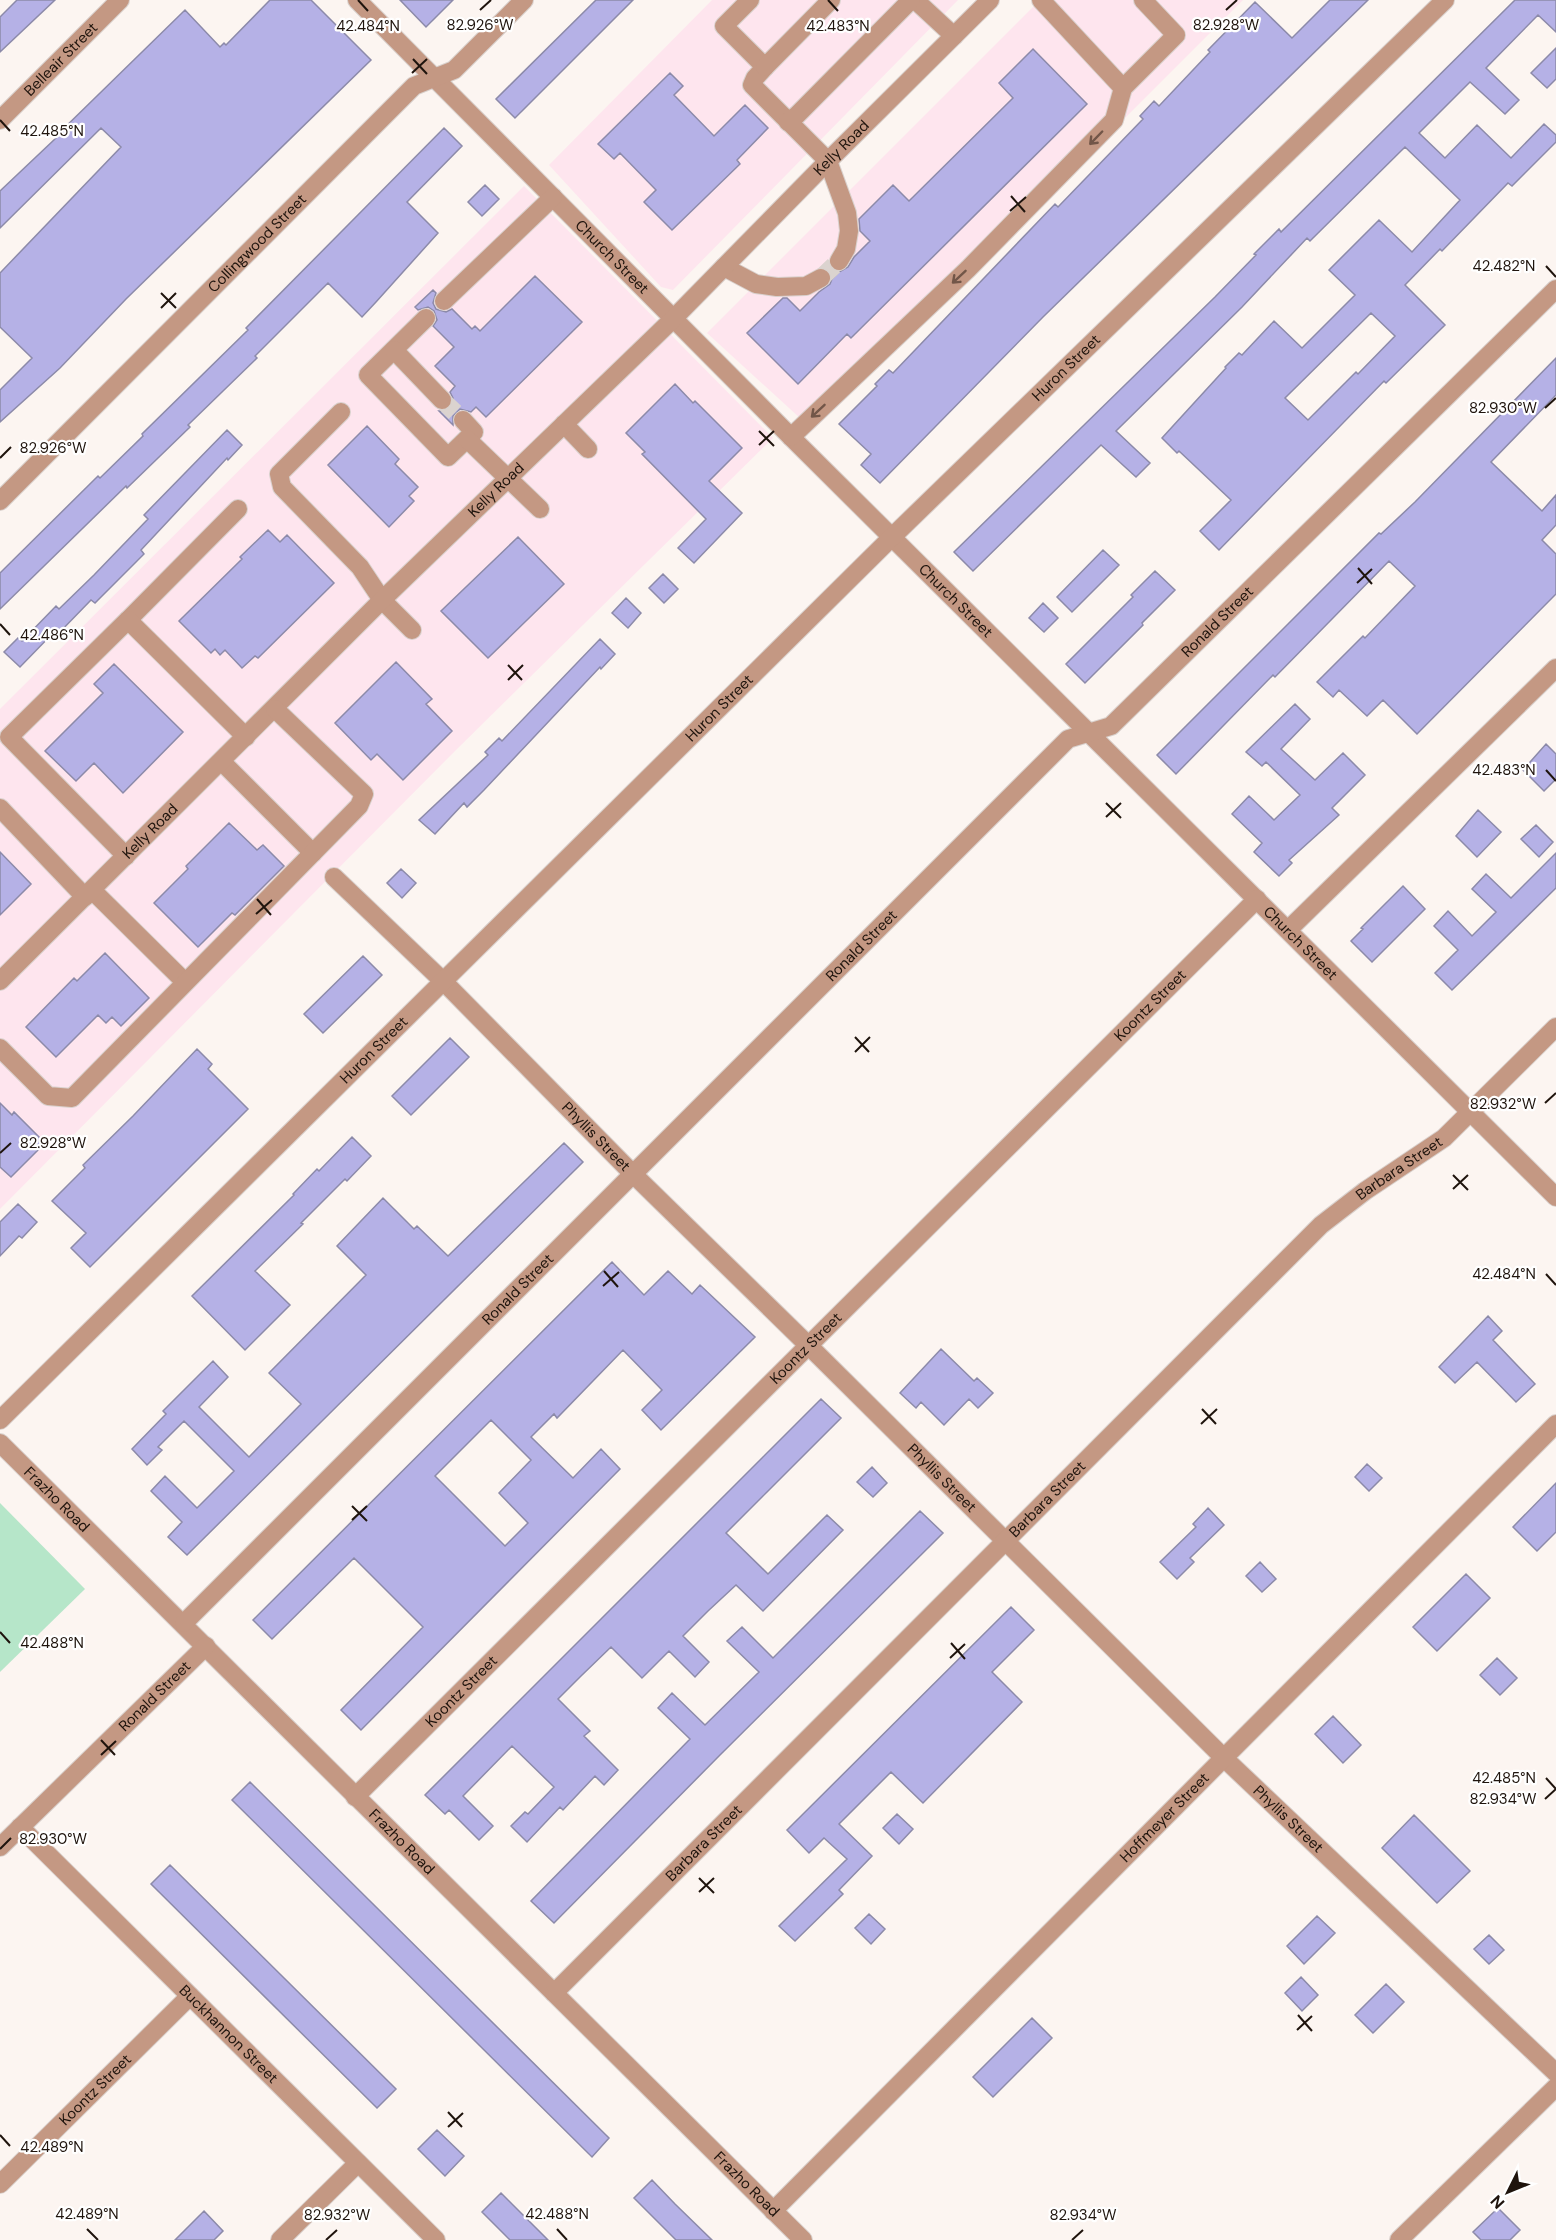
<svg xmlns="http://www.w3.org/2000/svg" width="1556" height="2240" viewBox="0 0 1556 2240" font-family="'DM Sans',sans-serif">
<style>
.commercial{fill:#fee5ee}
.green{fill:#b6e6c9}
.building{fill:#b5b1e6;stroke:#8c8aa9;stroke-width:1.5;fill-rule:evenodd}
.lines{fill:none;stroke-linecap:round;stroke-linejoin:round}
.minor-tunnel{stroke:#dbd3cf;stroke-width:18;stroke-dasharray:18 9;stroke-linecap:butt}
.minor-casing{stroke:#d9d1cd;stroke-width:20}
.minor{stroke:#c49883;stroke-width:18}
.oneway{stroke:#725648}
.ticks{fill:none;stroke:#1f140d;stroke-width:2}
.labels{text-anchor:middle;dominant-baseline:central;stroke-width:4.5;stroke-linejoin:round;paint-order:stroke}
.street-label{font-size:15px;fill:#1f140d;stroke:#fff}
.ticks-label{font-size:15px;text-anchor:middle;fill:#1f140d;stroke:#fff;stroke-width:4.5;stroke-linejoin:round;paint-order:stroke}
</style>
<rect width="100%" height="100%" fill="#fcf5f1"/>
<path class="commercial" d="M712,0H958L673,290L661,287L549,165Z
M1040,0H1243L813,430L707,333Z
M524,186L773,438L455,751L0,1209V709Z"/>
<path class="green" d="M0,1503L85,1589L0,1672Z"/>
<path class="building" d="M17,0H55L0,52V17Z
M270,0H311L371,60L126,299L60,368L0,422V390L32,358L0,327V273L121,147L101,128L0,228V191L56,138L55,137L185,10L220,47L224,43L226,45Z
M400,0H453L426,27Z
M596,0H633L515,118L496,99Z
M1330,0H1368L1043,317L880,483L861,465L871,454L839,424L877,386L875,384L889,370L893,373L1055,204L1058,207L1143,119L1140,116L1154,101L1159,106L1210,52L1208,50L1255,2L1292,38Z
M1515,0H1556V32L1538,15L1486,68L1519,100L1505,114L1470,82L1419,133L1445,158L1477,125L1511,158L1544,124L1556,135V142L1512,186L1508,183L1442,251L1440,249L1405,285L1445,325L1386,383L1384,381L1219,550L1200,531L1231,500L1179,451L1177,453L1162,438L1226,368L1225,367L1239,353L1242,355L1274,321L1302,348L1355,295L1329,270L1379,220L1412,252L1460,200L1405,147L1310,241L1307,238L1242,307L1116,431L1150,463L1136,477L1101,445L973,571L954,552L1215,297L1256,255L1254,254L1279,229L1281,232ZM1371,313L1395,336L1358,374L1356,372L1308,420L1285,398Z
M1556,48V79L1547,88L1531,73Z
M1033,49L1087,104L851,338L847,334L798,384L747,333L783,298H787L800,311L819,292L830,284L832,279L839,272L848,267L854,257L870,241L860,231L859,219L893,185L909,201L1013,98L999,83Z
M670,73L683,86L674,95L714,136L745,105L768,128L737,160L740,164L672,230L644,202L656,190L620,153L614,159L598,144Z
M444,128L462,146L407,202L438,233L376,302L362,317L328,283L255,356L257,358L188,425L190,427L127,488L126,486L0,609V573L98,476L100,478L143,436L142,434L248,330L246,328Z
M485,185L499,199L482,216L468,202Z
M535,276L582,322L486,417L476,407L471,412L460,409L453,416V425L439,411H445L450,408L453,398L450,392L455,386L435,366L454,347L433,326L437,320L434,311L428,307L418,310L415,307L433,290L436,293L433,303L436,309L446,312L452,309L472,329L475,326L480,331Z
M1556,358V395L1491,462L1542,511L1556,495V525L1542,540L1556,554V594L1417,734L1383,700L1367,716L1339,690L1333,697L1317,682L1363,636L1365,638L1415,586L1389,561L1275,677L1273,675L1176,774L1157,755L1379,533L1381,534L1415,502Z
M675,384L693,403L695,401L742,448L709,481L742,513L694,563L678,548L706,519L642,454L645,452L626,433Z
M367,426L399,459L395,464L418,487L409,496L414,501L389,527L328,465Z
M227,430L242,445L228,460L227,458L141,550L144,554L95,603L91,600L57,635L54,632L20,667L4,652L18,638L22,641L56,606L59,609L94,575L148,519L144,515Z
M268,530L280,542L287,535L334,583L258,658L255,656L242,668L225,650L220,655L215,649L211,653L179,621L242,559L240,557Z
M518,537L564,584L488,658L441,611Z
M1103,550L1119,565L1072,612L1057,597Z
M1155,571L1175,590L1142,623L1143,625L1085,683L1066,664L1133,597L1131,595Z
M663,574L678,589L664,603L649,588Z
M626,598L641,613L628,628L612,613Z
M1043,603L1058,618L1044,632L1029,618Z
M600,639L615,654L601,669L600,667L484,790L467,807L464,803L435,834L419,820L488,755L485,752L499,738L502,741Z
M396,662L432,699L426,704L452,731L403,780L377,754L371,760L335,723Z
M114,664L183,732L123,793L94,763L76,781L45,751L103,693L94,684Z
M1295,704L1310,719L1281,749L1315,780L1343,753L1365,775L1332,808L1339,815L1289,860L1292,863L1279,876L1254,852L1262,843L1232,814L1249,796L1274,820L1300,795L1266,762L1262,766L1246,752Z
M1546,744L1556,754V779L1544,791L1523,770Z
M1478,810L1501,832L1477,857L1456,836Z
M229,823L257,850L263,845L284,866L235,915L232,913L198,947L154,903L188,869L186,866Z
M1536,825L1553,842L1539,857L1521,839Z
M0,852L31,884L0,915Z
M1556,853V888L1452,990L1435,973L1458,950L1434,926L1448,911L1472,936L1496,912L1472,889L1486,874L1511,898Z
M401,869L416,883L402,898L387,883Z
M1403,886L1425,909L1372,962L1351,941L1363,929L1361,928Z
M105,953L149,998L121,1026L112,1017L106,1023L98,1015L56,1057L26,1027L74,978L77,981Z
M363,956L382,975L323,1033L304,1014Z
M450,1038L469,1057L411,1115L392,1096Z
M197,1049L212,1064L208,1069L248,1109L90,1267L71,1248L86,1233L52,1201L85,1168L83,1165L133,1116Z
M0,1103L12,1115L14,1112L45,1143L11,1177L0,1167Z
M352,1137L371,1156L347,1181L345,1179L301,1223L303,1224L255,1271L290,1305L245,1350L192,1296L294,1195L293,1194L317,1169L319,1171Z
M564,1143L583,1162L187,1555L168,1537L182,1522L151,1491L165,1476L197,1508L234,1471L184,1421L158,1447L162,1450L147,1465L132,1449L166,1414L163,1411L213,1361L228,1377L199,1407L249,1457L301,1404L269,1373L366,1275L337,1246L383,1198L414,1229L417,1226L448,1256Z
M18,1204L37,1222L22,1238L19,1236L0,1256V1222Z
M612,1262L644,1295L668,1271L692,1294L700,1285L755,1337L661,1430L642,1410L662,1390L623,1350L557,1418L554,1414L531,1437L573,1478L601,1449L620,1469L361,1730L341,1710L423,1627L354,1558L272,1639L253,1620ZM491,1420L531,1460L499,1493L528,1523L505,1546L435,1476Z
M1488,1316L1502,1331L1493,1340L1535,1384L1516,1402L1477,1362L1455,1383L1439,1367Z
M941,1349L974,1381L977,1378L993,1393L978,1408L969,1399L944,1425L921,1402L916,1408L900,1393Z
M821,1399L841,1418L726,1533L768,1574L827,1515L843,1530L763,1611L736,1585L708,1611L683,1636L709,1662L695,1677L669,1651L642,1678L611,1647L581,1676L558,1699L590,1731L584,1736L618,1770L604,1785L595,1776L563,1810L560,1807L527,1842L511,1826L525,1812L528,1814L554,1787L512,1746L463,1796L493,1826L479,1840L449,1810L445,1814L425,1795Z
M1367,1464L1382,1478L1369,1491L1355,1477Z
M872,1467L887,1483L873,1497L857,1482Z
M1556,1483V1532L1537,1551L1513,1527Z
M1208,1508L1224,1525L1190,1558L1194,1562L1177,1579L1160,1562L1196,1527L1193,1524Z
M920,1511L943,1533L719,1756L554,1923L531,1901L690,1739L658,1708L672,1693L705,1725L759,1672L727,1641L742,1627L773,1658Z
M1260,1562L1276,1579L1262,1592L1246,1576Z
M1466,1574L1490,1598L1437,1651L1413,1627Z
M1011,1607L1034,1630L992,1672L1022,1702L923,1803L891,1772L839,1824L872,1856L839,1890L843,1894L795,1941L779,1926L847,1859L824,1838L809,1853L787,1830Z
M1497,1658L1517,1678L1500,1695L1480,1675Z
M1333,1716L1361,1745L1343,1763L1315,1734Z
M250,1782L609,2138L592,2157L232,1800Z
M897,1814L913,1829L899,1844L883,1828Z
M1414,1815L1470,1871L1437,1903L1382,1848Z
M170,1865L396,2089L377,2108L151,1884Z
M869,1914L885,1929L871,1944L855,1928Z
M1317,1916L1335,1933L1304,1964L1287,1946Z
M1489,1935L1504,1950L1489,1964L1474,1949Z
M1301,1977L1318,1995L1302,2011L1285,1993Z
M1386,1984L1404,2002L1373,2033L1355,2015Z
M1032,2018L1052,2038L993,2097L973,2077Z
M437,2130L464,2156L445,2176L418,2149Z
M652,2180L675,2204L712,2240H676L634,2198Z
M501,2193L548,2240H510L482,2212Z
M1498,2208L1520,2230L1510,2240H1481L1473,2232Z
M204,2211L223,2231L214,2240H175Z"/>
<g class="lines">
<path class="minor-tunnel" d="M821,278L839,261
M442,400L463,420"/>
<defs>
<g id="minor">
<path id="s1" d="M357,0L791,437L1556,1197"/>
<path d="M750,0L724,26L765,67L755,78L752,85L828,161L847,213L849,231L846,249L839,261"/>
<path d="M915,0L954,36"/>
<path d="M1041,0L1123,88"/>
<path d="M765,67L831,0"/>
<path id="s2" d="M0,120L120,0"/>
<path d="M788,122L797,115L911,0"/>
<path d="M724,267L756,284L777,287L806,286L821,278"/>
<path d="M444,301L553,197"/>
<path d="M426,318L368,375L448,457L474,432L463,420"/>
<path d="M394,350L442,400"/>
<path d="M341,412L279,474L282,487L360,567L382,600L412,630"/>
<path d="M564,424L588,449"/>
<path d="M791,437L968,269L1114,120L1123,88L1176,35L1143,0"/>
<path d="M467,439L540,509"/>
<path id="s3" d="M0,501L414,86L454,70L524,0"/>
<path d="M128,620L238,509"/>
<path d="M222,762L313,853"/>
<path d="M0,808L85,897"/>
<path d="M126,856L9,737L128,620L246,737"/>
<path id="s4" d="M334,877L444,982L633,1174L809,1346L1225,1759L1556,2073"/>
<path d="M92,890L185,982"/>
<path d="M1288,930L1556,668"/>
<path id="s5" d="M0,981L382,600L673,319L828,161L990,0"/>
<path d="M0,1048L48,1096L72,1098L359,806L364,794L275,709"/>
<path id="s6" d="M0,1420L892,537L1445,0"/>
<path id="s7" d="M0,1443L803,2240"/>
<path id="s8" d="M184,1623L1068,739L1111,726L1556,289"/>
<path id="s9" d="M355,1797L1257,899"/>
<path id="s10" d="M20,1827L436,2240"/>
<path id="s11" d="M0,1847L206,1646"/>
<path id="s12" d="M554,1993L1321,1225L1365,1191L1444,1138L1556,1027"/>
<path id="s13" d="M0,2184L190,1996"/>
<path id="s14" d="M773,2211L1556,1424"/>
<path d="M280,2240L358,2163"/>
<path d="M1399,2240L1556,2087"/>
</g>
</defs>
<use href="#minor" class="minor-casing"/>
<use href="#minor" class="minor"/>
</g>
<defs><path id="oneway-shaft" d="M-6 0H5M1.5-3L5.5 0L1.5 3" fill="none" stroke-width="1.6" stroke-linecap="round" stroke-linejoin="round" transform="scale(1.5)"/></defs>
<g class="oneway">
<use href="#oneway-shaft" transform="translate(1096 138) rotate(134)"/>
<use href="#oneway-shaft" transform="translate(959 277) rotate(137)"/>
<use href="#oneway-shaft" transform="translate(818 411) rotate(137)"/>
</g>
<path class="ticks" d="M358,0L368,11M828,0L838,11M480,10L491,0M1226,10L1237,0M413,59L427,74M412,73L427,59M0,120L10,131M1011,196L1025,212M1010,211L1026,197M1546,266L1556,277M161,293L176,308M161,308L176,293M1545,408L1556,398M759,431L774,446M759,445L774,431M0,458L11,447M1358,568L1372,584M1357,583L1372,569M0,624L10,635M508,665L522,680M508,680L523,665M1546,770L1556,781M1106,803L1121,818M1106,817L1121,803M257,899L271,915M256,914L272,900M855,1037L869,1052M855,1052L870,1037M1545,1103L1556,1093M0,1153L11,1143M1453,1175L1468,1190M1453,1189L1468,1175M604,1271L618,1287M1546,1274L1556,1285M603,1286L619,1272M1202,1409L1216,1424M1201,1424L1217,1409M352,1506L367,1521M352,1520L367,1506M0,1632L10,1643M951,1643L965,1659M950,1658L965,1644M101,1740L115,1755M101,1755L116,1741M1546,1778L1556,1789M1545,1799L1556,1789M0,1849L11,1838M699,1878L714,1893M699,1892L714,1878M1298,2015L1312,2031M1297,2030L1312,2016M448,2112L462,2127M448,2127L463,2113M0,2135L10,2146M87,2229L98,2240M557,2229L567,2240M326,2240L337,2230M1072,2240L1083,2230"/>
<g class="labels">
<g class="street-label">
<text stroke="none"><textPath href="#s2" startOffset="86">Belleair Street</textPath></text>
<text stroke="none"><textPath href="#s5" startOffset="1184">Kelly Road</textPath></text>
<text stroke="none"><textPath href="#s3" startOffset="364">Collingwood Street</textPath></text>
<text stroke="none"><textPath href="#s1" startOffset="362">Church Street</textPath></text>
<text stroke="none"><textPath href="#s6" startOffset="1498">Huron Street</textPath></text>
<text stroke="none"><textPath href="#s5" startOffset="698">Kelly Road</textPath></text>
<text stroke="none"><textPath href="#s1" startOffset="848">Church Street</textPath></text>
<text stroke="none"><textPath href="#s8" startOffset="1444">Ronald Street</textPath></text>
<text stroke="none"><textPath href="#s6" startOffset="1012">Huron Street</textPath></text>
<text stroke="none"><textPath href="#s5" startOffset="212">Kelly Road</textPath></text>
<text stroke="none"><textPath href="#s1" startOffset="1334">Church Street</textPath></text>
<text stroke="none"><textPath href="#s8" startOffset="958">Ronald Street</textPath></text>
<text stroke="none"><textPath href="#s9" startOffset="1122">Koontz Street</textPath></text>
<text stroke="none"><textPath href="#s6" startOffset="526">Huron Street</textPath></text>
<text stroke="none"><textPath href="#s4" startOffset="369">Phyllis Street</textPath></text>
<text stroke="none"><textPath href="#s12" startOffset="1182">Barbara Street</textPath></text>
<text stroke="none"><textPath href="#s8" startOffset="472">Ronald Street</textPath></text>
<text stroke="none"><textPath href="#s9" startOffset="636">Koontz Street</textPath></text>
<text stroke="none"><textPath href="#s4" startOffset="855">Phyllis Street</textPath></text>
<text stroke="none"><textPath href="#s7" startOffset="80">Frazho Road</textPath></text>
<text stroke="none"><textPath href="#s12" startOffset="698">Barbara Street</textPath></text>
<text stroke="none"><textPath href="#s9" startOffset="150">Koontz Street</textPath></text>
<text stroke="none"><textPath href="#s11" startOffset="216">Ronald Street</textPath></text>
<text stroke="none"><textPath href="#s14" startOffset="555">Hoffmeyer Street</textPath></text>
<text stroke="none"><textPath href="#s4" startOffset="1341">Phyllis Street</textPath></text>
<text stroke="none"><textPath href="#s7" startOffset="566">Frazho Road</textPath></text>
<text stroke="none"><textPath href="#s12" startOffset="212">Barbara Street</textPath></text>
<text stroke="none"><textPath href="#s10" startOffset="294">Buckhannon Street</textPath></text>
<text stroke="none"><textPath href="#s13" startOffset="134">Koontz Street</textPath></text>
<text stroke="none"><textPath href="#s7" startOffset="1052">Frazho Road</textPath></text>
</g>
</g>
<g class="ticks-label">
<text x="480" y="30">82.926°W</text>
<text x="1226" y="30">82.928°W</text>
<text x="368" y="31">42.484°N</text>
<text x="838" y="31">42.483°N</text>
<text x="52" y="136">42.485°N</text>
<text x="1504" y="271">42.482°N</text>
<text x="1503" y="413">82.930°W</text>
<text x="53" y="453">82.926°W</text>
<text x="52" y="640">42.486°N</text>
<text x="1504" y="775">42.483°N</text>
<text x="1503" y="1109">82.932°W</text>
<text x="53" y="1148">82.928°W</text>
<text x="1504" y="1279">42.484°N</text>
<text x="52" y="1648">42.488°N</text>
<text x="1504" y="1783">42.485°N</text>
<text x="1503" y="1804">82.934°W</text>
<text x="53" y="1844">82.930°W</text>
<text x="52" y="2152">42.489°N</text>
<text x="87" y="2219">42.489°N</text>
<text x="557" y="2219">42.488°N</text>
<text x="337" y="2220">82.932°W</text>
<text x="1083" y="2220">82.934°W</text>
</g>
<g transform="translate(1508 2192) rotate(227)" stroke="#ffffff" stroke-width="4.5" paint-order="stroke">
<path d="M0-4.5L10 22L0 15L-10 22Z" fill="#1f140d"/>
<text y="-9" font-size="16" font-weight="bold" text-anchor="middle" fill="#1f140d">N</text>
</g>
</svg>
